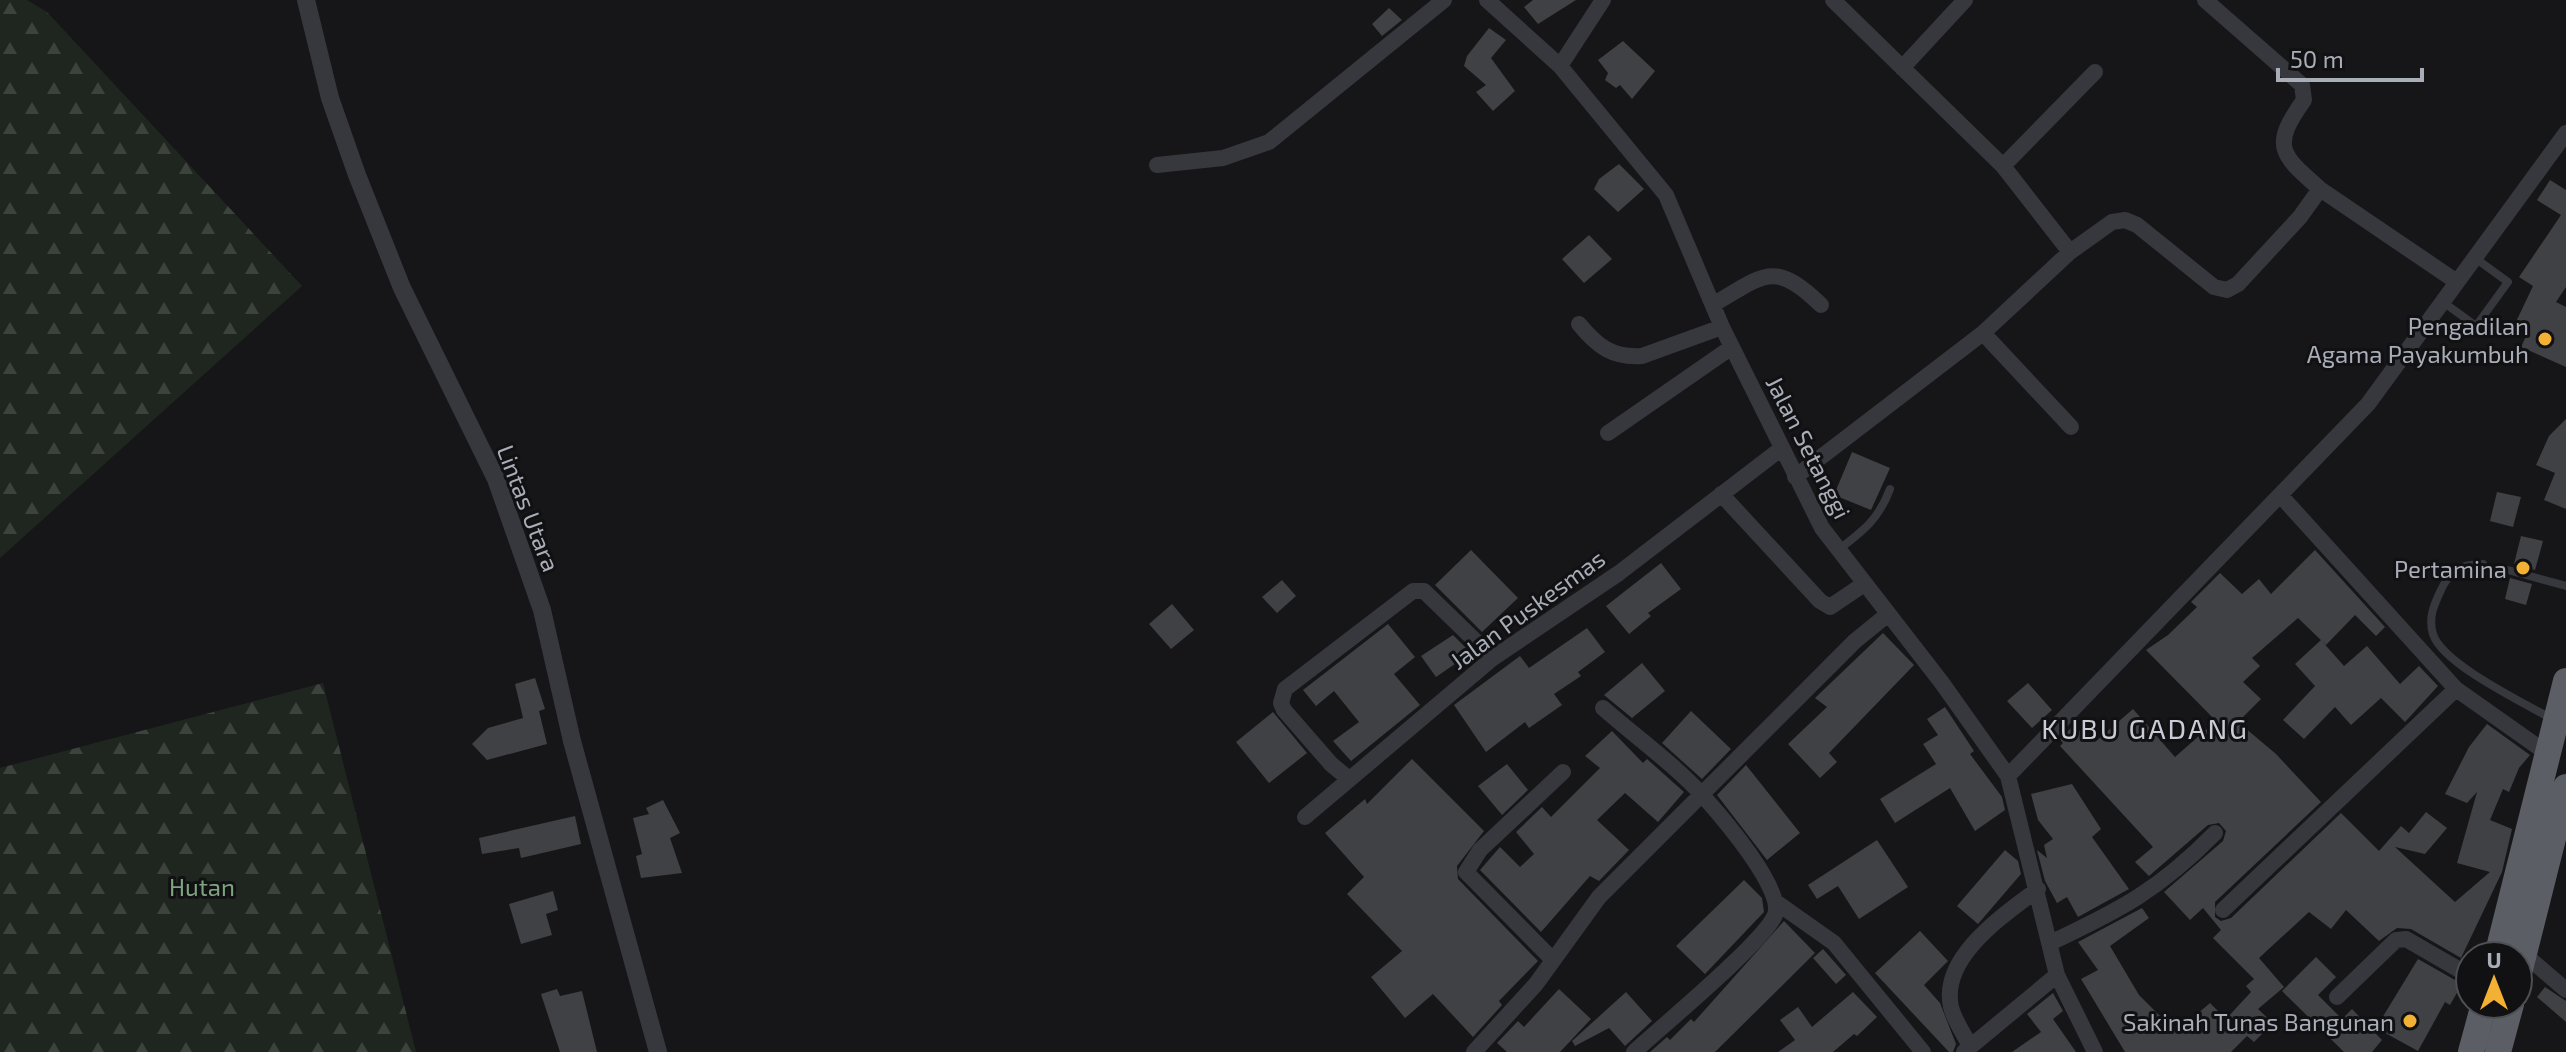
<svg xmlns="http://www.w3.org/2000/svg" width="2566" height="1052" viewBox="0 0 2566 1052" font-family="'Exo 2',sans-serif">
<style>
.forest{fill:url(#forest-firs)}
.building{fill:#404145}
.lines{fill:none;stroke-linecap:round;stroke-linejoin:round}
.service{stroke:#37383d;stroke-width:8}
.minor{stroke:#37383d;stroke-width:16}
.tertiary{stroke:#37383d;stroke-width:18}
.trunk{stroke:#5b5e65;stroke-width:26}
.poi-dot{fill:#f2b134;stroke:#111113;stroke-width:3}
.labels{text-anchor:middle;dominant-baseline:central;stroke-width:6;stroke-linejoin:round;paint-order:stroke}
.poi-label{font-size:24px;fill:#a8adb8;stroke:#111113;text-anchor:end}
.street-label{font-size:24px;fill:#a8adb8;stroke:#111113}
.park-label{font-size:24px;fill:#7fa381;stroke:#111113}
.quarter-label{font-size:28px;letter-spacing:2px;fill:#c9ccd4;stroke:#111113}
</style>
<defs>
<pattern id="forest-firs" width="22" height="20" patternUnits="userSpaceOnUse" patternTransform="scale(2)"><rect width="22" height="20" fill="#1e261f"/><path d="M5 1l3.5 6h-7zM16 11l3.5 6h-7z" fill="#3c433d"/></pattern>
</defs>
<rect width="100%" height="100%" fill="#161618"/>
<path class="forest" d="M0,0H27L47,12L302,286L0,558Z
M323,683L416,1052H0V768Z"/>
<path class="building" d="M1533,0H1576L1538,24L1524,7Z
M1389,8L1402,20L1382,36L1372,24Z
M1489,28L1506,40L1491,58L1515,91L1493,111L1476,92L1486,85L1464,66L1467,56Z
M1623,41L1655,71L1632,99L1620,85L1616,88L1605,80L1608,73L1598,60Z
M1619,164L1644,189L1618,212L1594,189L1599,179Z
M2550,180L2566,190V287L2556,302L2566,307V367L2521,347L2528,332L2514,326L2533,286L2519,277L2561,215L2537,200Z
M1589,235L1612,259L1584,283L1562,259Z
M2566,419V509L2544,500L2555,473L2536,465L2549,436Z
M1852,452L1890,468L1871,510L1834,495Z
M2497,492L2521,497L2513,527L2490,521Z
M2521,536L2543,541L2535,570L2514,564Z
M1471,550L1518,598L1482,632L1435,585Z
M2315,550L2385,627L2376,636L2355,615L2326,645L2298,618L2252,658L2260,666L2243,682L2261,699L2238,722L2276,754L2321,802L2215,902V917L2221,921L2231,918L2341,813L2379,851L2401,826L2409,833L2426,812L2447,828L2425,854L2395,847L2455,902L2490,872L2457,863L2477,792L2467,803L2445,794L2469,747L2487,724L2530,755L2519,768L2509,792L2503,789L2490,820L2512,829L2502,872L2461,958L2411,929L2397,928L2379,941L2346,910L2331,929L2309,912L2259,958L2284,987L2258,1009L2273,1023L2254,1042L2247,1036L2231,1052H2125L2081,979L2098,970L2078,942L2142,908L2149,918L2110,946L2139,995L2176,1032L2210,1003L2226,1019L2251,992L2246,986L2254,979L2213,938L2221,930L2203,908L2190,920L2164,892L2223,841L2226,831L2219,823L2208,825L2149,876L2135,862L2153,847L2060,746L2063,743L2060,739L2073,726L2095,742L2133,709L2175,757L2216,721L2146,650L2168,635L2197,607L2191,602L2220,573L2242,594L2259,579L2271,594Z
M1661,563L1681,589L1648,613L1651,616L1629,634L1606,606Z
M2510,578L2532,584L2526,605L2505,599Z
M1282,580L1296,596L1277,613L1262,597Z
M1172,604L1194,630L1171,649L1149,624Z
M1388,624L1415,657L1394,674L1420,705L1351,761L1333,741L1359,722L1334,691L1316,706L1303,690Z
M1587,628L1605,652L1578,672L1581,676L1554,694L1562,705L1529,728L1525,722L1486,752L1454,705L1520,656L1529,668Z
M1883,633L1914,665L1829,753L1837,762L1820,778L1788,744L1827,707L1815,698Z
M1453,635L1471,653L1436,677L1421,656Z
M2321,640L2344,666L2367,646L2400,684L2419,666L2438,686L2405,722L2381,698L2351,725L2335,707L2304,739L2283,720L2315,686L2295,664Z
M1642,663L1665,691L1632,718L1604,695Z
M535,678L545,709L539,711L547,744L487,760L472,744L488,728L523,718L515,684Z
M2028,683L2052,710L2032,728L2007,701Z
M1945,707L1974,751L1970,754L2002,797L2005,810L1975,831L1950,788L1895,823L1880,799L1936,764L1923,744L1938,735L1927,719Z
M1691,711L1731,749L1702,779L1662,743Z
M1273,712L1307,753L1269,783L1236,742Z
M1612,731L1643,763L1647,759L1684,792L1658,822L1625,793L1597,820L1629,850L1599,881L1590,876L1541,932L1480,870L1500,847L1520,867L1534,854L1516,832L1542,807L1551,817L1600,768L1585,756Z
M1412,759L1484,831L1457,866L1458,879L1538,961L1499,1001L1502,1005L1473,1037L1433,994L1405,1018L1371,977L1402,951L1347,894L1364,877L1325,833L1365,799L1367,804Z
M1507,764L1528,790L1502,815L1478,786Z
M1746,765L1800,833L1767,860L1717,795Z
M2072,784L2101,829L2092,837L2129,889L2078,917L2067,897L2057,903L2045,881L2037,850L2047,858L2044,845L2053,839L2038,820L2031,794Z
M663,800L680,833L670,838L682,873L641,878L636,856L642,854L633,818L649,814L646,808Z
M575,816L581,844L521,858L519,848L482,854L479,838Z
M1877,840L1908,887L1859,919L1838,886L1817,899L1808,885Z
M2005,850L2018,861L2021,874L1978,924L1957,906Z
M1744,880L1762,898L1764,912L1705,974L1676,946Z
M553,891L558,910L546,914L552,935L521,944L509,904Z
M1784,921L1815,953L1715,1052H1650L1667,1037L1670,1040L1691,1019L1694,1022Z
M1920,931L1948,961L1924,985L1940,1003L1956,1044L1953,1052H1949L1875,973Z
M1823,949L1846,975L1836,984L1813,958Z
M2316,957L2336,977L2318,995L2342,1019L2352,1009L2382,1040L2372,1052H2344L2282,991Z
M2418,959L2462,984L2450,1005L2445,1002L2418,1051L2376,1028Z
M2545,987L2566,1001V1022L2537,997Z
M557,989L560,996L582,991L597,1052H560L541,994Z
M1559,989L1591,1019L1560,1052H1507L1497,1043L1518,1021L1524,1027Z
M1626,992L1652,1021L1625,1046L1609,1028L1575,1046L1572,1041Z
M1853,992L1877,1017L1857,1036L1854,1034L1833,1052H1778L1795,1040L1780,1020L1798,1007L1812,1027Z
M2053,993L2063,1011L2053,1019L2076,1052H2012L2041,1032L2027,1014Z"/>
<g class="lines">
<path class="service" d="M2443,302L2476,326L2508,282L2475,258
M1838,550C1863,531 1879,519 1890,489
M2483,564C2460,564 2450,570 2440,592C2434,605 2428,618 2433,634C2442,664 2526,704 2554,720
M2508,570L2566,586"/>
<path class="minor" d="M1487,0L1560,66L1666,195L1722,327L1822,528L1942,683L2008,776L2057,975L2095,1052
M1833,0L2003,166L2070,252
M2205,0L2302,85L2304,100C2271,146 2280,154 2320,189
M1560,66L1603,0
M1902,68L1965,0
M1157,165L1223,158L1269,142L1444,0
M2003,166L2095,72
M1714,304C1765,274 1774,260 1821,305
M1579,324C1597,346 1612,358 1642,356L1722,327
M1983,333L2071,427
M1608,433L1732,347
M1795,477L1983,333L2070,252L2112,222L2125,220L2137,225L2214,287L2227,290L2238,284L2300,217L2320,189L2457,282
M1721,494L1820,601L1830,607L1864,584
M2281,496L2456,689L2548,754
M1603,708C1636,737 1675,765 1704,797C1721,816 1785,890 1775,915C1764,942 1661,1027 1634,1052
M2008,776L2368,404L2566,133
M1349,779L1331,764L1284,710L1281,703L1285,689L1413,591H1424L1493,658
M1305,817L1493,658L1619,573L1782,448
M1776,902L1834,943L1923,1052
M2223,910L2456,689
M2050,943C2120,910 2159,890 2215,833
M2524,954L2566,990
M1552,959L1466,872L1480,850L1563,772
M2337,997L2396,940L2406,939L2470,976
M1970,1046C1964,1034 1954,1020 1951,1007C1940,957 2004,915 2038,889
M1474,1052L1536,984L1599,897L1855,641L1887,615
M1964,1052L2057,975"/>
<path class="tertiary" d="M306,0L330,98L357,175L402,288L496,479L542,610L572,741L658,1052"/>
<path class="trunk" d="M2497,956L2566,681
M2518,977L2566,787
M2471,1052L2484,1004
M2498,1052L2511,1004"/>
</g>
<g class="poi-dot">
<circle cx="2545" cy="339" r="8"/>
<circle cx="2523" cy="568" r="8"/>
<circle cx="2410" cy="1021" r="8"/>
</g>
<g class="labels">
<g class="poi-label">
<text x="2529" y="325">Pengadilan<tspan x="2529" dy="28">Agama Payakumbuh</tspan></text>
<text x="2507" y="568">Pertamina</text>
<text x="2394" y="1021">Sakinah Tunas Bangunan</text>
</g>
<g class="street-label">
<text transform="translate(1809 447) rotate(63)">Jalan Setanggi</text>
<text transform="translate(529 508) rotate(69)">Lintas Utara</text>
<text transform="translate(1527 609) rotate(-36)">Jalan Puskesmas</text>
</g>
<g class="park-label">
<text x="202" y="886">Hutan</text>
</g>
<g class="quarter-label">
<text x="2145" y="728">KUBU GADANG</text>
</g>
</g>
<g transform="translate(2494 980)"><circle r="38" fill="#111113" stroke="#4d4f55" stroke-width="2"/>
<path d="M0-6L14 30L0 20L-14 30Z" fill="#f2b134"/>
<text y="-12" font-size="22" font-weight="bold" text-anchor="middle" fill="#a8adb8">U</text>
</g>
<path d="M2278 68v12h144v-12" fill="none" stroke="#a8adb8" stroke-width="4"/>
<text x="2290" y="68" font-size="24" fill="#a8adb8" stroke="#111113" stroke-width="6" paint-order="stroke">50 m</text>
</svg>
